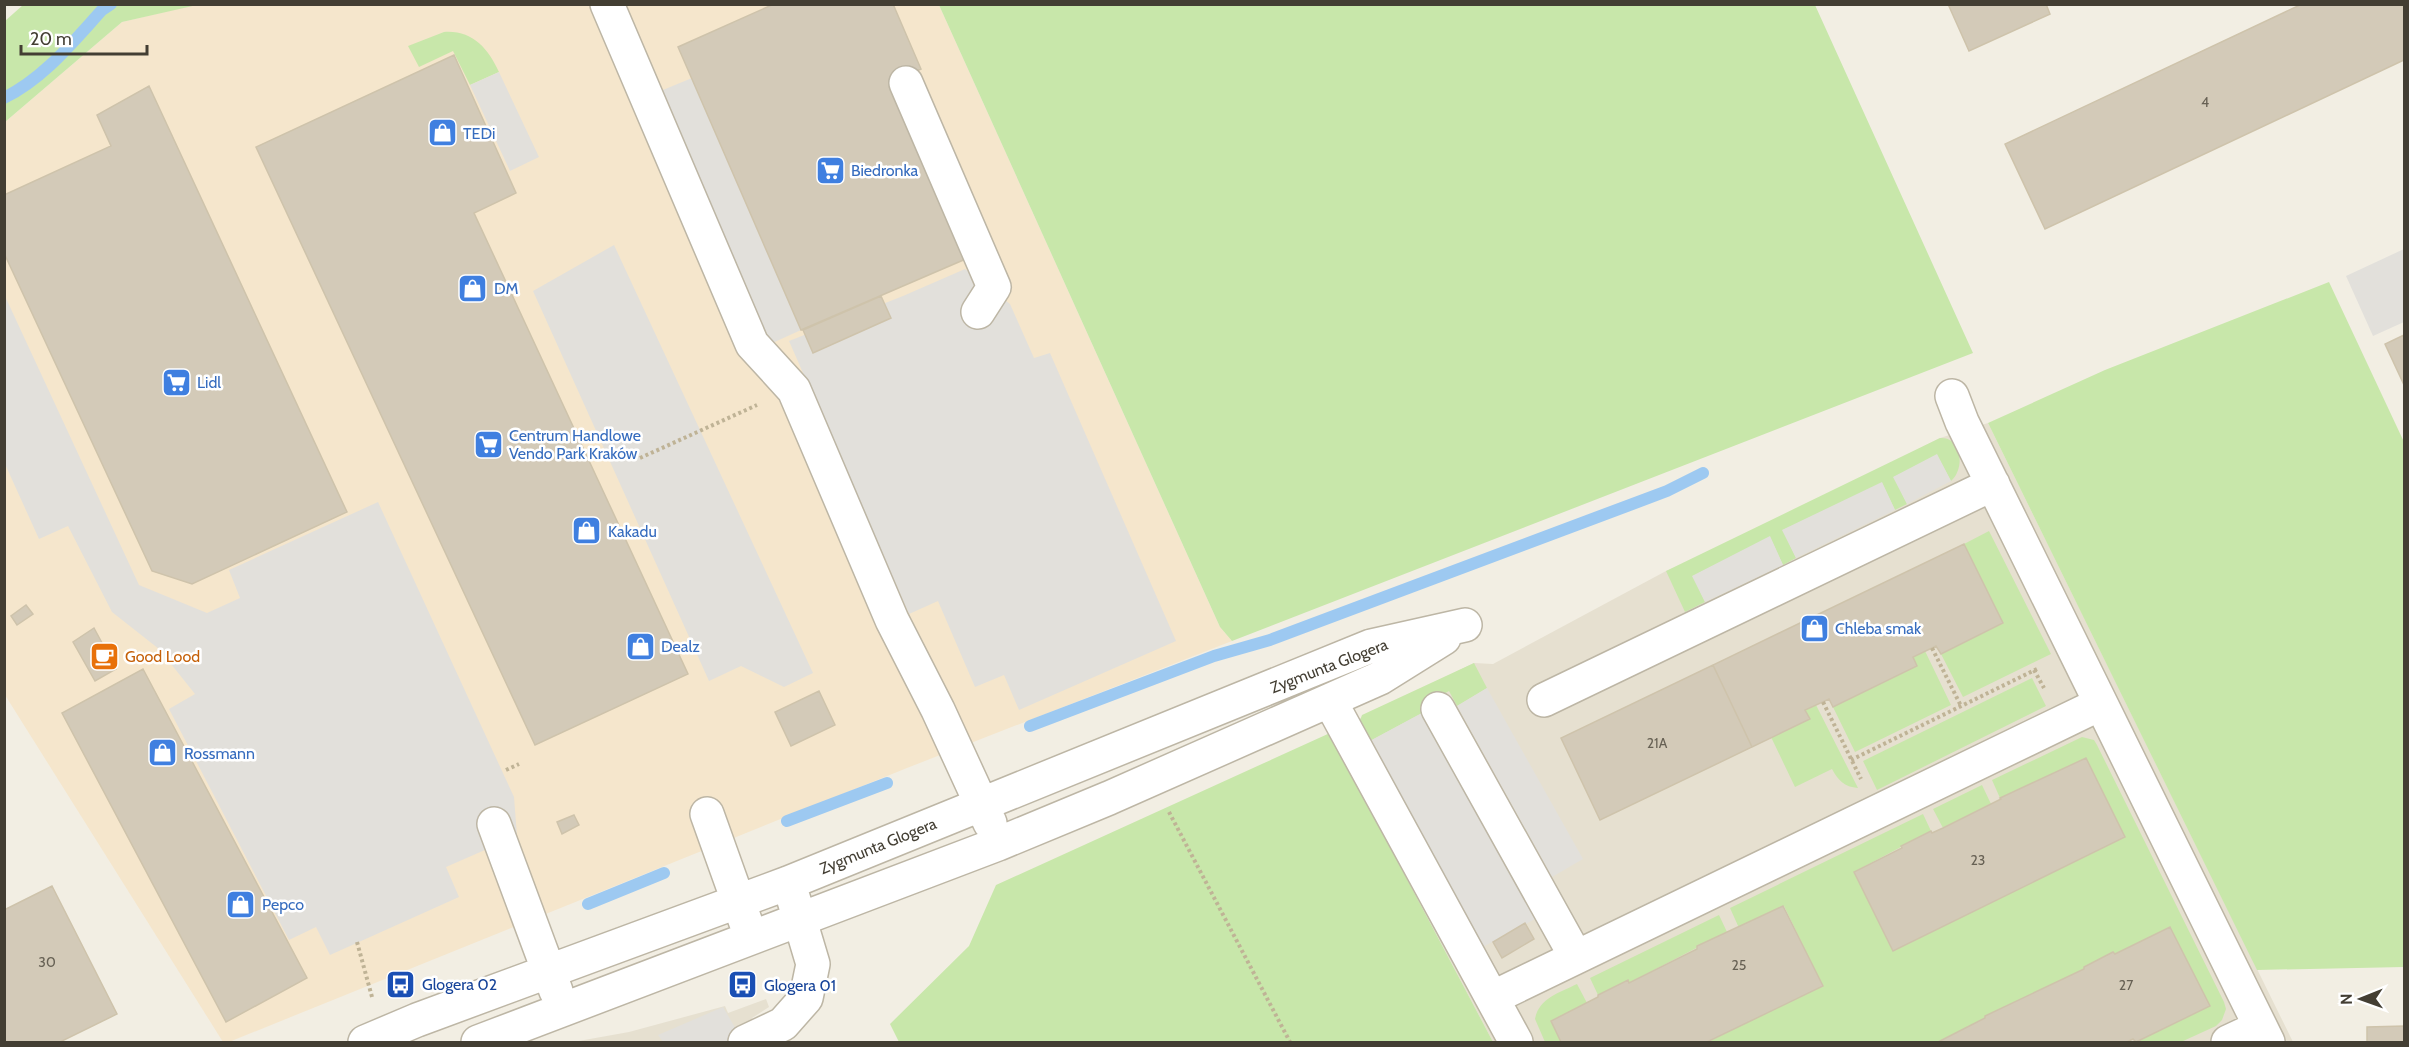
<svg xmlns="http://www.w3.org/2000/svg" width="2409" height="1047" viewBox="0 0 2409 1047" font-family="Cabin,sans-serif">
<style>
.residential{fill:#e6e0d0}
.commercial{fill:#f5e6cc}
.green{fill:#c8e7aa}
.parking{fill:#e2e0db}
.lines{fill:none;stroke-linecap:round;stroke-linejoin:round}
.stream{stroke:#9dc9f1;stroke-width:12}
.building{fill:#d3cab8;stroke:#cec3ab;stroke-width:1.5}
.minor-casing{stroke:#bdb6a5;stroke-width:36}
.path{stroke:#bfb396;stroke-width:4;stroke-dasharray:3 3;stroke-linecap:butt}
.minor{stroke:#fff;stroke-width:33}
.labels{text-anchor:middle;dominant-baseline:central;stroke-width:5;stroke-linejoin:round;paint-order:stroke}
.number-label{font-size:14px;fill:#676154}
.shop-label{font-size:16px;fill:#366cbe;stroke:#fff;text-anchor:start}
.food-label{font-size:16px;fill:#c56008;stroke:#fff;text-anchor:start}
.street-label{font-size:16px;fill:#433e33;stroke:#fff}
.transit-label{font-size:16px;fill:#164399;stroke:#fff;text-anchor:start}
</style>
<rect width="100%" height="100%" fill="#f2eee3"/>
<path class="residential" d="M1988,423L2293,1042H1493L1330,733L1474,663L1493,664L1666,571L1731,545L1940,438Z
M766,999L769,1007L752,1018L767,1042H573L629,1032L725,1006L728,1013Z"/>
<path class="commercial" d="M197,4L939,5L1220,627L1232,641L907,768L229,1042H223L5,695V122L122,22Z"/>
<path class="green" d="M23,5V4L197,5L122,22L5,122V21Z
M939,5H1815L1973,353L1232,641L1220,627Z
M444,32C472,30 488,48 499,72L470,85L453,51L419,67L408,46Z
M2329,282L2404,442V967L2257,970L1988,423L2105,370Z
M1940,438C1961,436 1966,468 1951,481L1937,455L1894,477L1907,504L1895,510L1882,483L1783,530L1796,558L1783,565L1770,537L1693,576L1705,602L1685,612L1666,571Z
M1989,531L2051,654L1963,697L1941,654L2003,623L1964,544Z
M1925,651L1951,705L1855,752L1833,707L1917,666L1913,657Z
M1474,663L1487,688L1457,706L1449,691L1420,707L1422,713L1368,742L1359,723L1362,715Z
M2032,678L2046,706L1877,790L1863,761Z
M1816,705L1858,788C1844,787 1838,780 1832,769L1795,787L1771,737L1809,718L1805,710Z
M1330,733L1493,1042H899L890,1024L969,946L996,885Z
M2082,737L2094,740L2097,745L2224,1002L2226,1009L2222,1020L2216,1026L2181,1042H2136L2209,1006L2170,927L2115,954L2113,952L2084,967V969L1985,1016V1018L1938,1042H1708L1822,985L1784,906L1739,928L1730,908L1923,814L1931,831L1854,872L1893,951L2125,837L2086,758L2000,798L1992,780Z
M1982,785L1991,804L1943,828L1933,809Z
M1719,915L1727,932L1629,983L1628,981L1598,995L1590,978Z
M1577,984L1587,1003L1551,1021L1561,1042H1545L1535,1019C1539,998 1559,993 1577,984Z"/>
<path class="parking" d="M499,72L539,157L510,171L470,85Z
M692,78L801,330L768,345L658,92Z
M614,245L813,673L784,687L741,666L709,681L533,291Z
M2404,249V322L2373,336L2346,276Z
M965,269L1010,304L1034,358L1050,353L1176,641L1019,710L1004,675L975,687L938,601L909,614L789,341L903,296Z
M4,294L139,585L207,613L240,598L229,570L378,502L514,797L517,836L446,867L459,897L330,955L316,927L289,940L169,709L195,694L159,649L112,612L68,526L39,539L5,464Z
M1937,454L1951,481L1907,504L1893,477Z
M1882,482L1895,510L1796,558L1782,530Z
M1770,536L1783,565L1705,602L1692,576Z
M1487,688L1583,859L1552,877L1457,706Z
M1422,713L1535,919L1481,948L1368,742Z
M723,1007L740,1036L724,1042H663L658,1035Z"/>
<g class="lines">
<path class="stream" d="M4,98C44,78 72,43 102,10L111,4
M1030,726L1214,656L1270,640L1667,491L1703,473
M787,821L887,783
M588,904L664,873"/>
</g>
<path class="building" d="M774,4H893L921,69L891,82L968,258L801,330L678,47Z
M1948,4H2046L2050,14L1969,51Z
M2302,4H2404V60L2045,229L2005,144Z
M454,55L516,193L474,213L688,674L535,745L256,147Z
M149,86L347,512L192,584L152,571L4,253V195L111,146L97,115Z
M881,296L891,318L813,353L803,330Z
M2404,335V385L2385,344Z
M1964,544L2003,623L1941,654L1936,646L1913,657L1917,666L1833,707L1829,699L1805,710L1810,719L1752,747L1713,665Z
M26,605L33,614L17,625L11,616Z
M94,628L116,669L95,681L73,642Z
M1713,665L1752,747L1600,820L1561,738Z
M143,669L307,978L226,1022L62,713Z
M819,691L835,725L791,746L775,712Z
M2086,758L2125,837L1893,951L1854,872L1902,848L1901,846L1931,831L1932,833L1943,828L2001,799L2000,798Z
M574,815L579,825L562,834L557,822Z
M52,886L117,1014L60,1042H4V910Z
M1783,906L1823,986L1707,1042H1561L1551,1021L1598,997V995L1628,980L1629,983L1697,949V946Z
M1525,923L1534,939L1502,958L1493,942Z
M2170,927L2210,1006L2136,1042L2133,1039L2127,1042H1938L1985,1018V1016L2084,969V967L2113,952L2115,954Z
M2404,1026V1042H2367V1027Z"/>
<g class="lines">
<defs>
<path id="minor" d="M607,4L752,344L794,390L892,620L938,710L990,823
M906,83L994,287L978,312
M1952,396L1962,422L2268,1042
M1544,700L1993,484
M1330,701L1516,1042
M1438,709L1576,957
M707,814L746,923
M494,824L556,991
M1492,998L2100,704
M365,1042L417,1020L788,883L1371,646L1465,625
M478,1042L998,844L1109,798L1380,678L1444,638
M745,1042L783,1024L806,998L813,964L793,897
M2228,1042L2260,1027"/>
</defs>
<use href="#minor" class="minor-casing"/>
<path class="path" d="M640,458L757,405
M1932,648L1961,706
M2034,670L2044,688
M1823,702L1861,779
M1851,760L2039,668
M506,770L519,764
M1169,812L1290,1042
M357,942L372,997"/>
<use href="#minor" class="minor"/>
</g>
<defs>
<symbol id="shop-square" viewBox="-11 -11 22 22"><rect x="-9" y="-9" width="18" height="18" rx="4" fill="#3f7fe0" stroke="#fff"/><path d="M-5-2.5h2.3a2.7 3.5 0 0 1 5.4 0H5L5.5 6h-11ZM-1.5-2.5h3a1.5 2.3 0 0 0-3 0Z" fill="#fff"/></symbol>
<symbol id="supermarket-square" viewBox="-11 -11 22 22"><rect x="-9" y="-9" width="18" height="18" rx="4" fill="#3f7fe0" stroke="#fff"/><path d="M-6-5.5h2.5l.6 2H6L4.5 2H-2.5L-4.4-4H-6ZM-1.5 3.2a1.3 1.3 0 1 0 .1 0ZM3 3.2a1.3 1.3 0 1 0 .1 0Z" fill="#fff"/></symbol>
<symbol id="cafe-square" viewBox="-11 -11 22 22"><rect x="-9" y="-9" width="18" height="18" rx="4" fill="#e8710a" stroke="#fff"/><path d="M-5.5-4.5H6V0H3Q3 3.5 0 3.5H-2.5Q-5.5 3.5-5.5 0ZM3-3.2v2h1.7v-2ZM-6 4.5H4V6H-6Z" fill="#fff"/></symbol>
<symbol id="bus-square" viewBox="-11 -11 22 22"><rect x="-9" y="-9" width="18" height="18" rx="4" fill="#1a4fb4" stroke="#fff"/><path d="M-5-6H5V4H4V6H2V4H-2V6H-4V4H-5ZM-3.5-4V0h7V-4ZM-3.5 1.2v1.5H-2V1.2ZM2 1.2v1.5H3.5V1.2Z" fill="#fff"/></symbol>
</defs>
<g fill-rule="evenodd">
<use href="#shop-square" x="426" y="116" width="33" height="33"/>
<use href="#supermarket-square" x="814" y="154" width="33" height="33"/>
<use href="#shop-square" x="456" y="272" width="33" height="33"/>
<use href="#supermarket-square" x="160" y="366" width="33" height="33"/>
<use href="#supermarket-square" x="472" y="428" width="33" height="33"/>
<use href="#shop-square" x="570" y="514" width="33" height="33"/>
<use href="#shop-square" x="1798" y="612" width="33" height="33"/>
<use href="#shop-square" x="624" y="630" width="33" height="33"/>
<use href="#cafe-square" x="88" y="640" width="33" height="33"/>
<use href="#shop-square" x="146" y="736" width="33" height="33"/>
<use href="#shop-square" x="224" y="888" width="33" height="33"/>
<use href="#bus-square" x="384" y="968" width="33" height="33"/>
<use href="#bus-square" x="726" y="968" width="33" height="33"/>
</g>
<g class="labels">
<g class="number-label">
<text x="2205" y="102">4</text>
<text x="1657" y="743">21A</text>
<text x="1978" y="860">23</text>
<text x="47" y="962">30</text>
<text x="1739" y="965">25</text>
<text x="2126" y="985">27</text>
</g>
<g class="shop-label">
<text x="463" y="133">TEDi</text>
<text x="851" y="170">Biedronka</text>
<text x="494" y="288">DM</text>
<text x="197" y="382">Lidl</text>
<text x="509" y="435">Centrum Handlowe<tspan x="509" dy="18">Vendo Park Kraków</tspan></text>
<text x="608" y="531">Kakadu</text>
<text x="1835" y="628">Chleba smak</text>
<text x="661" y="646">Dealz</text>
<text x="184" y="753">Rossmann</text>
<text x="262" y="904">Pepco</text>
</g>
<g class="food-label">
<text x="125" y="656">Good Lood</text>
</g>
<g class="street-label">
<text transform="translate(1329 666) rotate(-21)">Zygmunta Glogera</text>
<text transform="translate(878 846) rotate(-22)">Zygmunta Glogera</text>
</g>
<g class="transit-label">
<text x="422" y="984">Glogera 02</text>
<text x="764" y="985">Glogera 01</text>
</g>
</g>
<rect width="2409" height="1047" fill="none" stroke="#433e33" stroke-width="12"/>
<g transform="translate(2361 999) rotate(269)" stroke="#ffffff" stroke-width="4.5" paint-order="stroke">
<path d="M0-4.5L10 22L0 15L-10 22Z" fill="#433e33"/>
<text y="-9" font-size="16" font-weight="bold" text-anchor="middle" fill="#433e33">N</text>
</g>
<path d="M21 45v9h126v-9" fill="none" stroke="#433e33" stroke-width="3"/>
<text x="30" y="45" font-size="18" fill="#433e33" stroke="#ffffff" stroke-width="4.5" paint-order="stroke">20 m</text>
</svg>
